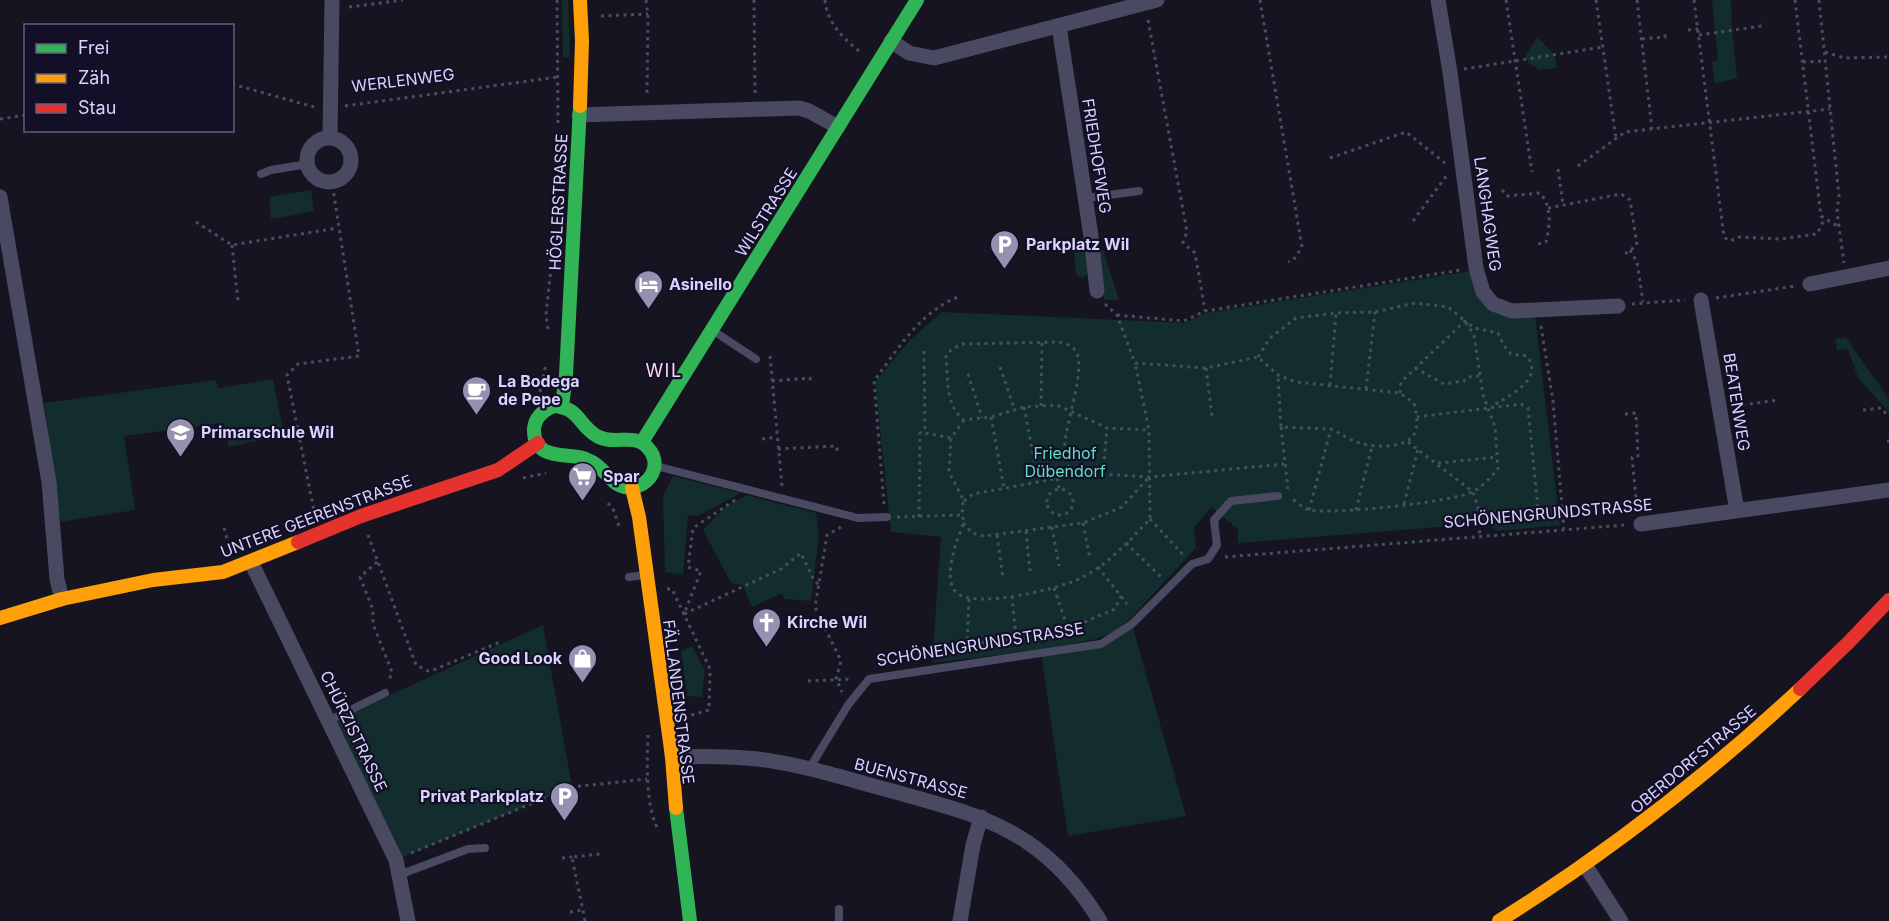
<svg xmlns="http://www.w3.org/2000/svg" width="1889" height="921" viewBox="0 0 1889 921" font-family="Inter,sans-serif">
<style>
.green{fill:#132c2d}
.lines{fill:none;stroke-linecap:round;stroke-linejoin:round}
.path{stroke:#44505f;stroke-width:3;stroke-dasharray:3 4.5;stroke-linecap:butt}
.lane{stroke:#4a4962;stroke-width:8}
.street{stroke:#4a4962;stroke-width:15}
.fast{stroke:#30b455;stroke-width:14}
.slow{stroke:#ff9f0a;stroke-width:14}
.jam{stroke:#e5322d;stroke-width:14}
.labels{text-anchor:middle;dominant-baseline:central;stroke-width:4.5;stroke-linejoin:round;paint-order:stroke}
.street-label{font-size:16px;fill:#d9d4ff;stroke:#130f26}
.poi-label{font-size:16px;font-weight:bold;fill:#d9d4ff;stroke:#130f26;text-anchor:start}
.park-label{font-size:16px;fill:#5fe0c0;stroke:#130f26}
.neighbourhood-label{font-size:18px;letter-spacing:1.5px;fill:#ffd6f0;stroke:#130f26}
</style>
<rect width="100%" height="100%" fill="#161421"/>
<path class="green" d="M562,0H568L570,57H563Z
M1712,0H1731L1732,29L1737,78L1715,84L1712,62L1718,60Z
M1537,38C1548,47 1556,53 1557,68L1539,70L1528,62L1525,56Z
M311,190L314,211L271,219L269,197Z
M1073,244H1091L1088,273L1084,277H1079L1076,273Z
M1103,250L1119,300H1104L1100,251Z
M1471,271C1475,290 1481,309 1501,315C1511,318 1525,315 1535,314L1560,525L1496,531L1489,523L1238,543V529L1211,507L1194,528L1196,548L1130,619L1114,632L1096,639L1041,650L932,663L941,537L891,532L875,382L910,340L942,312L1185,323L1206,313Z
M1846,338L1889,399V412L1858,378L1848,349L1837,350L1835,339Z
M273,379L284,435L229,447L224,423L124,436L135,510L60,522L44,403L216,380L218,388Z
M673,476L741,493L698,516L688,515L683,575L665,572L663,496Z
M747,495L816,513L819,535L811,601L784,599L782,593L752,607L743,585L731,583L703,530L726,506Z
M1132,624L1186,816L1068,836L1041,654L1101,644Z
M543,625L572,787L396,860L331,722Z
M692,646L705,671L702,697L687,696L681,651Z"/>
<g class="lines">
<path class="path" d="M557,0L558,127
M646,0L648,14L647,96
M754,0L755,94
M825,0C827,23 844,40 862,53
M1260,0L1302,247L1295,258L1288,262
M1506,0L1532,172
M1596,0L1616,139
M1637,0L1652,129
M1694,0L1724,237L1729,241L1740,237L1780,239L1817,234L1825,218
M1795,0L1821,216L1839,227
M1819,0L1839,196L1837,212L1844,263
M349,7L403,0
M601,16L648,14
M1148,20L1187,232L1183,243L1195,253L1205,311
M1688,30L1698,29
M1699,35L1762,26V22
M1642,39L1665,37V32
M1825,52L1844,58L1889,57
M1803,62L1825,61
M1464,69L1603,47
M232,84L314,107
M345,106L558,77
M0,119L26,115
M1330,158L1406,132L1445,163
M1578,166L1625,132L1830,109
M1558,169L1563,205
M1502,190L1507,196L1540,193C1552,206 1550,226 1546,242L1535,245
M1548,208L1621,194L1630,200L1637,245L1625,254
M1413,221L1447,175
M196,222L232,245L338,228
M232,245L238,301
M1630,250L1637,262L1643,302
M1716,298L1795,286
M1105,304L1117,315L1135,363L1206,368L1258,357L1278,375L1296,382L1400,393L1414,403C1421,432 1416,445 1384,446C1373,446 1362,445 1352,440C1344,437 1339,432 1331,429L1281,427L1278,375
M1632,304L1685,300
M1117,315L1184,321L1205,311L1461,270
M1541,326L1553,401L1564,529
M548,329L546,314L551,268
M924,351L925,433L951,438
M770,356L782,486
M1258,357L1270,338L1296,318L1336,313L1375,312L1415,303L1448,307L1465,321L1474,335L1483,395L1495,427L1498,469C1491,477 1483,486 1474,491C1456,502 1330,515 1309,510C1303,508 1295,501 1290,497
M1000,367L1014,408
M1206,368L1212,417
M1415,368L1444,384L1464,381L1467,377L1480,376
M968,374L982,418
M772,381L810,378L811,384
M1330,385L1336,313
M1366,389L1375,312
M540,392L546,363
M1400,393L1401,382L1465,321L1474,328L1498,333L1504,346L1511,354L1527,356C1545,380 1508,396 1491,407
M1041,406L1042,342
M1735,406L1778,400
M1024,407L1038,481
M1863,410L1881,408L1889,417
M1625,414L1636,413L1638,456L1632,457L1637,509
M991,417L1004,488
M964,420L951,438L949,472L964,501C960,509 964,515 963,523C962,529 959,535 957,540C953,554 944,582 957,593C975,609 1060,589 1081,578C1109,564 1129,541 1150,519L1149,430L1135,363
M1281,427L1288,489
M762,439L777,437
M1887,441H1889
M1408,442L1473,492L1478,508L1518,518L1532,516L1538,509L1528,408L1521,404L1417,417
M778,449L836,446L838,452
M1438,463L1497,457
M1103,474L1107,428
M1071,475C1069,465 1064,453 1065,443C1066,423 1087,365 1075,350C1071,345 1064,343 1059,342L962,344L952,349L946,356C948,378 945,406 964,420L991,417L1024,407L1057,405L1107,428L1149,430
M523,478L546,473
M1057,478L1059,489
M1047 502a13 13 0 1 1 26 0a13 13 0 1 1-26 0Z
M735,500L693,528L688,567L701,571L684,614L781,569L801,553L814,580L819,585
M964,501L973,494L1087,473L1149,477L1284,464
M608,503L614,511L619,526
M884,504L874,381C897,350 922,309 961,296
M1404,504L1418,449
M1478,508L1480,537
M1309,510L1331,429
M1356,510L1372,446
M315,516L287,375L298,364L359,356L332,182
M897,517L962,515
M919,517L920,433H925
M1150,519L1185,557
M963,523L972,533L984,536L1083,523L1122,507L1149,477
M1083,523L1090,559
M841,527L827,535L815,607L841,661L836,679L842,692
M1052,527L1059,566
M224,528L230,550
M1026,531L1030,571
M368,535L416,665L428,671L436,669L500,642
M997,535L1003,578
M1126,543L1162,578
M1225,557L1625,525
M377,562L360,577L373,610V624L392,672L389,681
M1098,567L1127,604
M1054,588L1068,629
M667,589H672L710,669L709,710L688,716
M1012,596L1016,639
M969,599L967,644L1016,639L1068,629L1115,609L1121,596
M808,681L852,679
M648,735C647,762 645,807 659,831
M411,853L572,787L647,779
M562,858L572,857
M570,912L583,910
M585,921C581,899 576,879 572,857L600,854"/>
<path class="lane" d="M261,174L271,170L308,164
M1086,198L1139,191
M712,330L756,359
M656,466L858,518L887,517
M629,577L645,575
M330,720L385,693
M809,769L848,705L869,679L1101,644L1132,624L1192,564L1208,559L1217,545L1214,520L1231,501L1278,496
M399,875L468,849L485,848
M839,909V921"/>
<path class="street" d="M1438,0L1450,72L1476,268L1483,292L1493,304L1512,311L1618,306
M1059,26L1091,236L1097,291
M891,41L909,53L934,58L1157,0
M579,115L799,108L809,111L838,127
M330,138L332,0
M307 160a22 22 0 1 1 44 0a22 22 0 1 1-44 0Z
M0,197L49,482L57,579L62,599
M1810,284L1889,268
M1701,300L1737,511
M1641,524L1889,490
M251,562L396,860L408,921
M672,757C701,756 730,756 758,759C805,765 850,780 896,792C941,805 987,815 1027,842C1057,862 1081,890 1100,921
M1585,865L1621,921
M960,921L973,845L981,817"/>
<path class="fast" d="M554,406C580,408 578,425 597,436C613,446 635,432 648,448C669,471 635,503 611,479C603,471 597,463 586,459C568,452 533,462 534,429C535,417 544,410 554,406Z
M562,406L566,375L580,106
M642,442L917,0
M676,808L690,921"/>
<path class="slow" d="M580,106L582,41L580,0
M632,488L639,517L672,757L676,808
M0,618L62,599L153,580L223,572L298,542
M1499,921C1607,853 1707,776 1800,689"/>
<path class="jam" d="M298,542L361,516L498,470L538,443
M1800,689L1849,642L1889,600"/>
</g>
<defs>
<symbol id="parking-pin" viewBox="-11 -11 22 30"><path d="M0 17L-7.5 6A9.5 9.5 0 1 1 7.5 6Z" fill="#9591b1" stroke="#130f26"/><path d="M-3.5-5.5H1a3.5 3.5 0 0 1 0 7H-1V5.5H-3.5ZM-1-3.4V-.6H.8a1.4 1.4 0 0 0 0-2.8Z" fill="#fff"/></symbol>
<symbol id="hotel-pin" viewBox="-11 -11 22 30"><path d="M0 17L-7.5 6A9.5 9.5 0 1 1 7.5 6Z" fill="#9591b1" stroke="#130f26"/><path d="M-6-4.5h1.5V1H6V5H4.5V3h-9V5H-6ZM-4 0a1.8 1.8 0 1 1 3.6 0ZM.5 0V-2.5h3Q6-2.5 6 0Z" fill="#fff"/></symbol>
<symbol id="cafe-pin" viewBox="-11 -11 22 30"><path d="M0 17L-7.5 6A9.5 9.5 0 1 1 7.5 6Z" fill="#9591b1" stroke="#130f26"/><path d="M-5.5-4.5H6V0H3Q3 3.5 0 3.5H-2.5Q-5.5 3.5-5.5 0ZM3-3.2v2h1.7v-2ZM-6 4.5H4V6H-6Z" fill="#fff"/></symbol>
<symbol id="school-pin" viewBox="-11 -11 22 30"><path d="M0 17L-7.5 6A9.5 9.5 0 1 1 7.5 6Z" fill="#9591b1" stroke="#130f26"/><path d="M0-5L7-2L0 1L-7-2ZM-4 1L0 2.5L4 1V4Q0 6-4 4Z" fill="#fff"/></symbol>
<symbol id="supermarket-pin" viewBox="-11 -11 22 30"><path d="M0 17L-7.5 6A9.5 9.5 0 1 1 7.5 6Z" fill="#9591b1" stroke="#130f26"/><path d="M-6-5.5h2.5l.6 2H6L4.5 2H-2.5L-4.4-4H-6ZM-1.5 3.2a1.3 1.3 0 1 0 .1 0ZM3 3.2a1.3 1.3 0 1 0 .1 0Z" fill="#fff"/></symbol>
<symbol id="church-pin" viewBox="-11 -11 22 30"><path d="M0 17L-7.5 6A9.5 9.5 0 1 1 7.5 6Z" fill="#9591b1" stroke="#130f26"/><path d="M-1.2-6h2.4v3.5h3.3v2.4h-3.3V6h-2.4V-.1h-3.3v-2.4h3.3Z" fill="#fff"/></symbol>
<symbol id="shop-pin" viewBox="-11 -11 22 30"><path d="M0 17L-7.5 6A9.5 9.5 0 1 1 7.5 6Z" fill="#9591b1" stroke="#130f26"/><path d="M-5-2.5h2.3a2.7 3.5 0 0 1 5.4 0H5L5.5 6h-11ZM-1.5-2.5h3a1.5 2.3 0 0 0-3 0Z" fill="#fff"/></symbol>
</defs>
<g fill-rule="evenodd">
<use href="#parking-pin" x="988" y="228" width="33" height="45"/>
<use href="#hotel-pin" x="632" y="268" width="33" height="45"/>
<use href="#cafe-pin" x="460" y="374" width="33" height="45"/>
<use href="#school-pin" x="164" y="416" width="33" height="45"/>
<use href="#supermarket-pin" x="566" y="460" width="33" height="45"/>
<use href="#church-pin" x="750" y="606" width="33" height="45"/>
<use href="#shop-pin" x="566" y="642" width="33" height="45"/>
<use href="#parking-pin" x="548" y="780" width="33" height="45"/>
</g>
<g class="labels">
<g class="street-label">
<text transform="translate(403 80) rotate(-7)">WERLENWEG</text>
<text transform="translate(1097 156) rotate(81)">FRIEDHOFWEG</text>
<text transform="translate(558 202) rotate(-87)">HÖGLERSTRASSE</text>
<text transform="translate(766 212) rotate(-58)">WILSTRASSE</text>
<text transform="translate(1488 214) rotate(82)">LANGHAGWEG</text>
<text transform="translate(1737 402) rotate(81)">BEATENWEG</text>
<text transform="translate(1548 513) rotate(-5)">SCHÖNENGRUNDSTRASSE</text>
<text transform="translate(316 516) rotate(-21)">UNTERE GEERENSTRASSE</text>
<text transform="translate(980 644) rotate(-9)">SCHÖNENGRUNDSTRASSE</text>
<text transform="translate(679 702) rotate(83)">FÄLLANDENSTRASSE</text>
<text transform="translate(354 731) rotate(64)">CHÜRZISTRASSE</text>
<text transform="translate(1693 759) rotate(-40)">OBERDORFSTRASSE</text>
<text transform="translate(911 778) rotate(15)">BUENSTRASSE</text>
</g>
<g class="poi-label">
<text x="1026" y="244">Parkplatz Wil</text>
<text x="669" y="284">Asinello</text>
<text x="498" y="381">La Bodega<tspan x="498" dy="18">de Pepe</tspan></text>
<text x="201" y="432">Primarschule Wil</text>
<text x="603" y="476">Spar</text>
<text x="787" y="622">Kirche Wil</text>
<text x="562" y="658" text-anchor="end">Good Look</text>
<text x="544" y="796" text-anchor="end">Privat Parkplatz</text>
</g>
<g class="park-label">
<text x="1065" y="453">Friedhof<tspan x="1065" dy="18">Dübendorf</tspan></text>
</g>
<g class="neighbourhood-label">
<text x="664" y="370">WIL</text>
</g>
</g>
<rect x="24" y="24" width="210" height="108" fill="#130f26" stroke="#625e7d" stroke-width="1.5"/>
<rect x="36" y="44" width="30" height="9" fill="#30b455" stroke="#625e7d" stroke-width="1.5"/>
<text x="78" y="54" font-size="18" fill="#d9d4ff">Frei</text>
<rect x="36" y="74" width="30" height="9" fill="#ff9f0a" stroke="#625e7d" stroke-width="1.5"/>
<text x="78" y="84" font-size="18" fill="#d9d4ff">Zäh</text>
<rect x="36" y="104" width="30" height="9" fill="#e5322d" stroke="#625e7d" stroke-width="1.5"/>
<text x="78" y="114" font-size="18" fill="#d9d4ff">Stau</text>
</svg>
